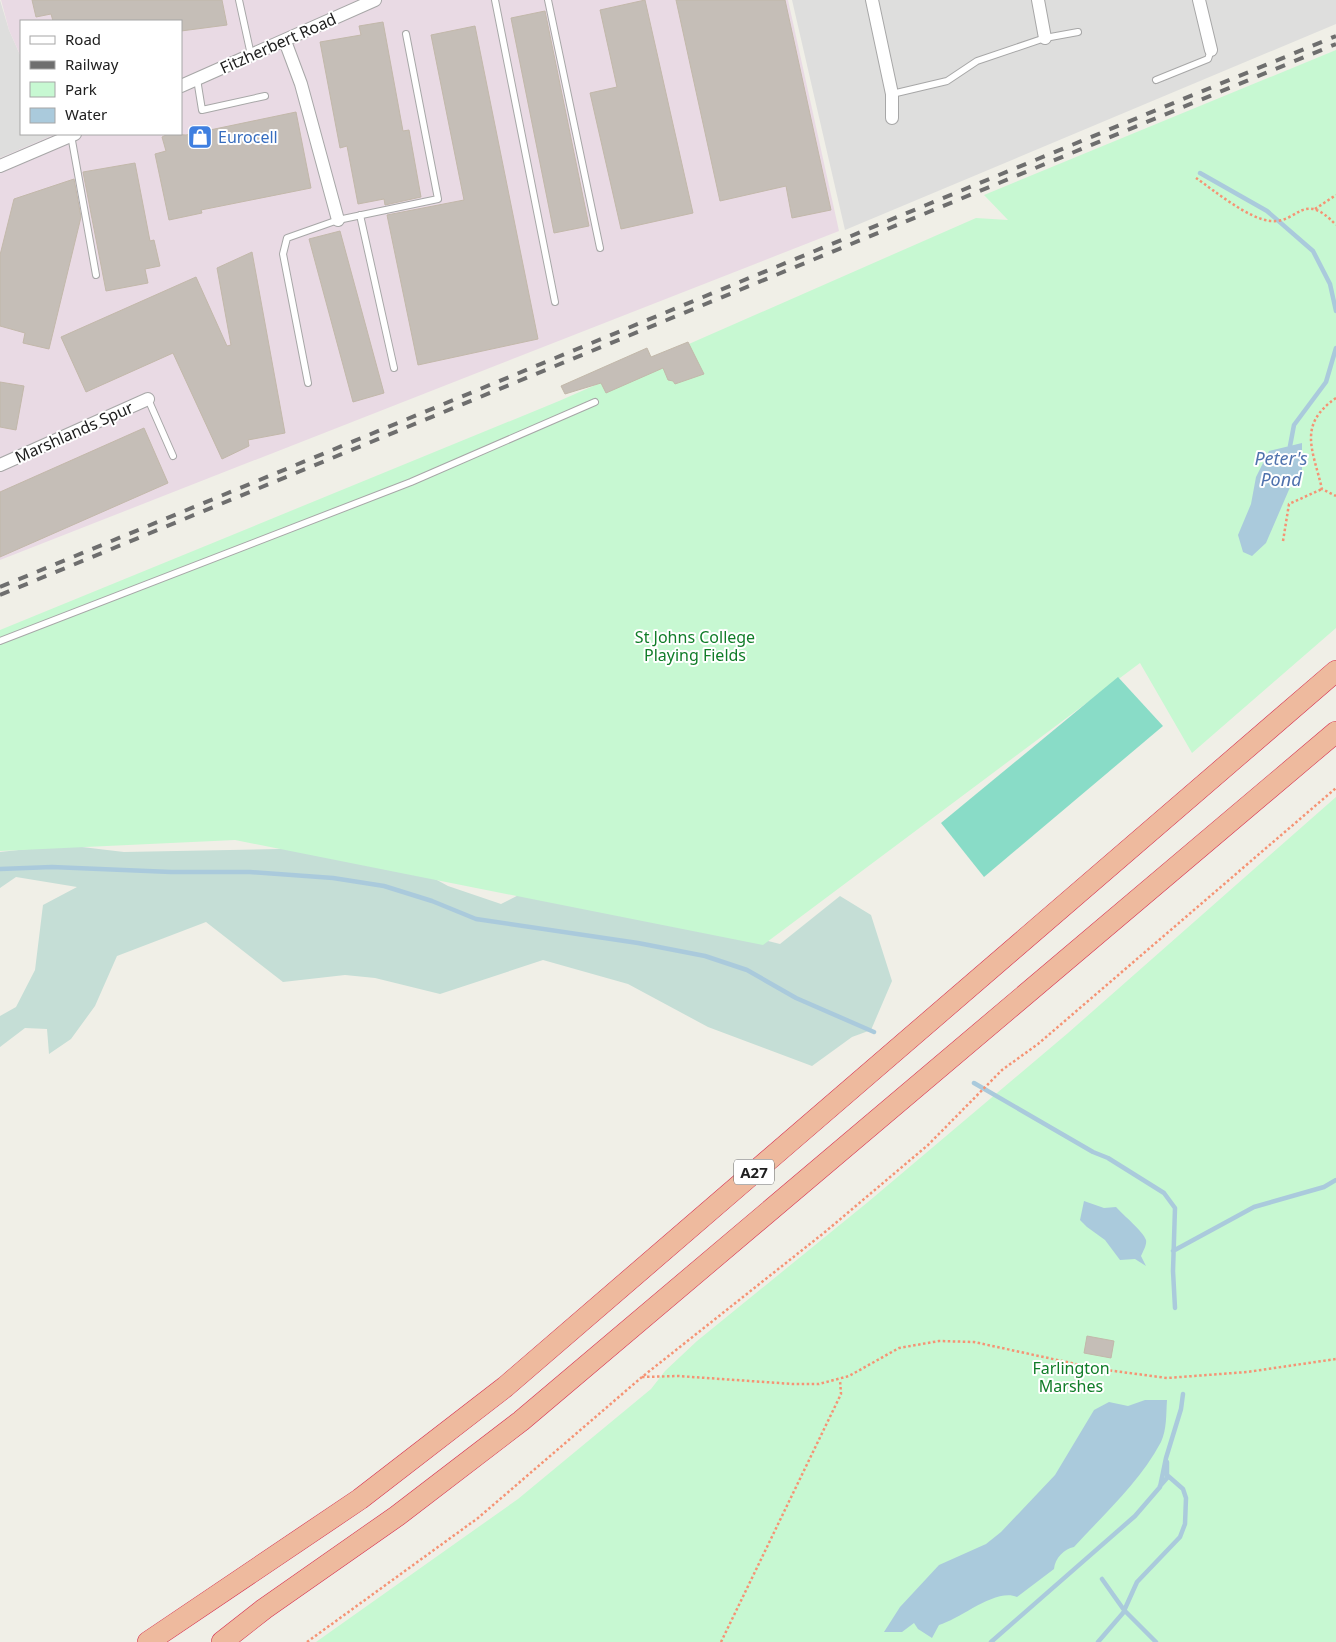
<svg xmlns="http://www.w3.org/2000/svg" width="1336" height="1642" viewBox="0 0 1336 1642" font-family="'Noto Sans',sans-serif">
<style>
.residential{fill:#dededd}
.industrial{fill:#e9dae4}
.wetland{fill:#c5ded6}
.park{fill:#c7f8d2}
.pitch{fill:#89dcc7}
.water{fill:#aacadc}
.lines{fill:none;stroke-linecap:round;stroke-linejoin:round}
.stream{stroke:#aacadc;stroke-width:4.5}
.building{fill:#c5beb7;stroke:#c2b8aa}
.service-casing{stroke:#a7a7a7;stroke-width:8}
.minor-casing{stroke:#a7a7a7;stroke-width:14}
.trunk-casing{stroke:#d52e50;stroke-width:22}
.path{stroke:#f59374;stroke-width:2.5;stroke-dasharray:2.5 2.5;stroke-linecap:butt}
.service{stroke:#fff;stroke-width:6}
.minor{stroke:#fff;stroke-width:12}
.trunk{stroke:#eeba9e;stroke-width:21}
.rail{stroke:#6e6e6e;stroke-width:4;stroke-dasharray:10 10;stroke-linecap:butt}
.labels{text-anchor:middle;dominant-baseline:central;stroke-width:4;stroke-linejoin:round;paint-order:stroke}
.shield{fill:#fff;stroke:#636363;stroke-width:1}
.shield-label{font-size:15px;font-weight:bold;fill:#202020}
.street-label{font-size:16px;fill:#202020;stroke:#fff}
.shop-label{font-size:16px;fill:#366cbe;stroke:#fff;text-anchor:start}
.park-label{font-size:16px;fill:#107d28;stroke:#fff}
.water-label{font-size:18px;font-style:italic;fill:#4f72ad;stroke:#fff}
</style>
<rect width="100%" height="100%" fill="#f0efe7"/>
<path class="residential" d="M0,0L9,30L21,57V134H56L0,158Z
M792,0H1336V24L845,230Z"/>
<path class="industrial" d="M1,0H788L839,231L0,560V158L55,134H181V21H21V57L9,30Z"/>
<path class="wetland" d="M65,845L124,852L330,848L400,860L448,886L501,904L542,883L780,944L840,896L871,915L892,981L871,1030L852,1037L812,1066L708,1027L628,984L543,960L440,994L375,978L345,975L283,982L206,922L117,956L95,1006L71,1039L49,1054L47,1029L25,1028L0,1047V1016L16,1007L35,970L43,905L77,887L16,877L0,888V852Z"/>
<path class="park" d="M1336,50V628L1192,753L1140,663L763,945L235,840L0,851V630L559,401L976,218L1008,220L984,195Z
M1336,797V1642H316L518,1499L651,1389L665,1371L697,1341L868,1202L1068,1033Z"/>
<path class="pitch" d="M1118,677L1163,726L984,877L941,823Z"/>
<path class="water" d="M1302,443V477L1291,485L1266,543L1252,556L1243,552L1238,535L1251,504L1256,477L1269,451Z
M1084,1201L1104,1208L1116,1207C1123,1215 1143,1231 1146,1240C1147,1245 1143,1251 1141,1256L1146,1266L1135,1259L1120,1260L1105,1240L1087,1227L1080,1220Z
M1145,1400H1167C1166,1414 1167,1429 1161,1442C1140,1482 1104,1514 1074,1547C1064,1549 1055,1558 1054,1569L1017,1597C995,1588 961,1619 939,1625L932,1638L918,1629L914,1623L902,1632H884L900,1607L939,1565L986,1544L1001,1532L1055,1475L1094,1410L1109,1402L1128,1406Z"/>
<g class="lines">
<path class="stream" d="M1200,173L1267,211L1313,251L1330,284L1336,311
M1290,446L1294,425L1326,382L1336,348
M0,869L52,867L171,872H250L333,878L384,886L432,901L476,919L638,943L705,956L747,970L796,998L874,1032
M974,1083L1093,1152L1108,1158L1164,1193L1175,1208L1173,1271L1175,1308
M1173,1251L1254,1207L1324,1187L1336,1180
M1160,1486L1167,1478V1462
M1102,1579L1124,1610L1156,1642
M991,1642L1135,1516L1160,1487L1166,1458L1181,1409L1183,1394
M1098,1642L1123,1613L1137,1582L1180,1537L1185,1524L1186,1498L1183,1489L1167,1475"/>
</g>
<path class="building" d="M32,0H222L227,25L181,31V21H53L51,14L36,17Z
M645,0L693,213L621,229L590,93L617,87L600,10Z
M676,0H785L831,210L792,218L786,186L720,201Z
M545,11L589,226L554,233L511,18Z
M383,22L403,131L409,130L421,197L385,205L384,199L358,204L347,146L340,148L320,42L361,35L359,26Z
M475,26L538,339L418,365L387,215L464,200L431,35Z
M296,112L311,188L201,210L202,213L169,220L155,154L166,151L162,137L168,134L186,135Z
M135,163L150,241L154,240L160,266L145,269L148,283L106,291L83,172Z
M74,179L81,217L49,349L23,343L25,333L0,326V255L14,199Z
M340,231L384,393L353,402L309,239Z
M252,252L285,433L248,440L249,446L222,459L173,353L86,392L61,337L196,277L227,346L231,345L217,268Z
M688,342L704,374L675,384L673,381L668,380L663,368L606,393L601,383L565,394L561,386L647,348L651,357Z
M0,382L24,386L16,430L0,427Z
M144,428L168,483L0,557V492Z
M1087,1336L1114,1341L1111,1358L1084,1353Z"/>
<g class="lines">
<defs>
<path id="service" d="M239,0L251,55
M495,0L555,302
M548,0L600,248
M197,79L202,110L265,96
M1156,80L1208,59L1211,50
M892,94L947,81L977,61L1045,38L1078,32
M71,135L96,275
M360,215L394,368
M308,383L283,254L287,238L338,220L438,199L406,34
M148,399L173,456
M0,641L411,482L595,402"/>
<path id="minor" d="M872,0L892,94V118
M1038,0L1045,38
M1199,0L1211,50
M285,41L301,84L338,220
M181,86L375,0
M0,166L75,134
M0,465L148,399"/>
<path id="trunk" d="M148,1642L360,1499L505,1387L1336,671
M222,1642L264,1609L397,1516L521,1421L1336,732"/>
</defs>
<use href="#service" class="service-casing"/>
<use href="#minor" class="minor-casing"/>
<use href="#trunk" class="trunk-casing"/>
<path class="path" d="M1196,178C1215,191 1247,218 1270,221C1299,224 1302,189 1336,225
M1315,209L1336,195
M1336,398C1297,425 1313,450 1322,489L1336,496
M1283,541L1289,504L1322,489
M642,1377L678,1376L793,1384H819L849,1376L899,1348L939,1341L974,1342L1099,1369L1167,1378L1247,1372L1336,1359
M307,1642L478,1518L642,1377L825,1232L928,1145L1002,1070L1038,1044L1336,788
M721,1642L841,1394L840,1380"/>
<use href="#service" class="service"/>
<use href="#minor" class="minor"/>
<use href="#trunk" class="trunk"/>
<path class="rail" d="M0,587L1336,36
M0,595L1336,44"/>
</g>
<defs>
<symbol id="shop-square" viewBox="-11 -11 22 22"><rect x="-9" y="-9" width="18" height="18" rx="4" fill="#3f7fe0" stroke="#fff"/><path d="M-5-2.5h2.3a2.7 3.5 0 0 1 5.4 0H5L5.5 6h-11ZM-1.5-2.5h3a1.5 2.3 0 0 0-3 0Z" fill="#fff"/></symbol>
</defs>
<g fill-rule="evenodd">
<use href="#shop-square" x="186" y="123" width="28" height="28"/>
</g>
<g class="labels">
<rect class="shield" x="734" y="1159.5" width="40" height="25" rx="4"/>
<g class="shield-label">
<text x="754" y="1172">A27</text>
</g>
<g class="street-label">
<text transform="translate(278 43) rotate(-24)">Fitzherbert Road</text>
<text transform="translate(74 432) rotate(-24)">Marshlands Spur</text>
</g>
<g class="shop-label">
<text x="218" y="137">Eurocell</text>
</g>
<g class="park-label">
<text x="695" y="637">St Johns College<tspan x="695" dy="18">Playing Fields</tspan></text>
<text x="1071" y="1368">Farlington<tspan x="1071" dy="18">Marshes</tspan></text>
</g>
<g class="water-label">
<text x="1281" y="458">Peter's<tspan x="1281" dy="21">Pond</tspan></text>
</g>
</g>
<rect x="20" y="20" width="162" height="115" fill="#ffffff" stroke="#a6a6a6"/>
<rect x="30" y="36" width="25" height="8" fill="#ffffff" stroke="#a6a6a6"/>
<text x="65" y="45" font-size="15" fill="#202020">Road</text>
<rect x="30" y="61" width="25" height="8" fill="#6e6e6e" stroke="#a6a6a6"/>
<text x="65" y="70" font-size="15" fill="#202020">Railway</text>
<rect x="30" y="82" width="25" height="15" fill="#c7f8d2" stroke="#a6a6a6"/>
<text x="65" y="95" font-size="15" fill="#202020">Park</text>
<rect x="30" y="108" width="25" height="15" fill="#aacadc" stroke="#a6a6a6"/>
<text x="65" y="120" font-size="15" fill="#202020">Water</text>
</svg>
